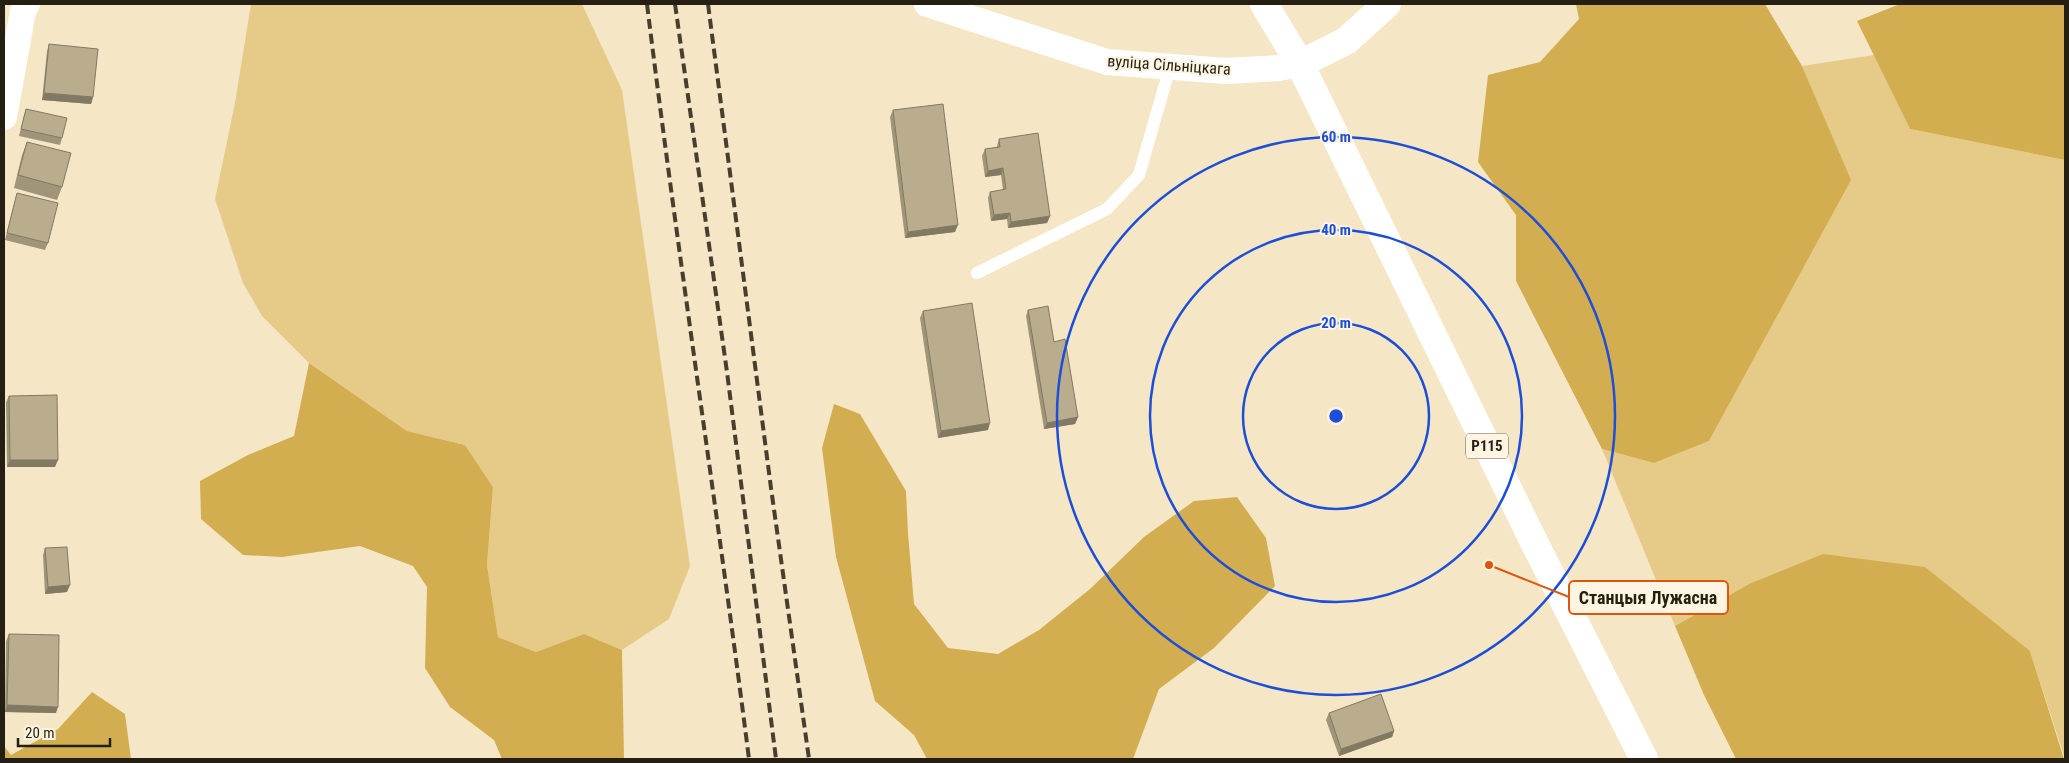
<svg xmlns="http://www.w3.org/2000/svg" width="2069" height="763" viewBox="0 0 2069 763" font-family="'Roboto Condensed',sans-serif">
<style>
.green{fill:#e6cb88}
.forest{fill:#d2ae51}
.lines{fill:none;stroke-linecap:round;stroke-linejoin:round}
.lane{stroke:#fff;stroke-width:12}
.street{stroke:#fff;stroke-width:26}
.secondary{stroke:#fff;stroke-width:28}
.primary{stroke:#fff;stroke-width:28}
.rail{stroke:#463f2f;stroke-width:4;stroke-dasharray:10 5;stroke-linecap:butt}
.wall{fill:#a09579}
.shaded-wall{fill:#827963}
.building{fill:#baad8d;stroke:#827963}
.ring{fill:none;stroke:#1d4ed8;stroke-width:2.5}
.labels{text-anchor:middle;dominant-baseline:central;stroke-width:4;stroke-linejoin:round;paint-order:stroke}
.shield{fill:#fdf5e1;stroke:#655f50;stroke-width:1}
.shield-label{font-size:15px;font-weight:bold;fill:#241f12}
.street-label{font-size:16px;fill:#241f12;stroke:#fdf5e1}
.centre{fill:#1d4ed8;stroke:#fdf5e1;stroke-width:2.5}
.ring-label{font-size:15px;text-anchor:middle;font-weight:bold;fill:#1d4ed8;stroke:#fdf5e1;stroke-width:4;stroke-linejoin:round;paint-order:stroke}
.leader{fill:none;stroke:#de560c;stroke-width:2}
.callout-dot{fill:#de560c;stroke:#fdf5e1;stroke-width:2}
.callout{fill:#fdf5e1;stroke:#de560c;stroke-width:2}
.callout-label{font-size:18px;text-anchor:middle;font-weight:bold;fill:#241f12}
</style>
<rect width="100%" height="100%" fill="#f5e7c6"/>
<path class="green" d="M251,4H582L622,90L690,566L669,619L622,650L584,634L536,652L498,637L487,565L493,487L465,445L407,431L309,363L262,316L243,283L215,199L235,103Z
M1874,55L1910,129L2065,160V759L2030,651L1749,584L1675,626L1602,449L1654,463L1709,441L1850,180L1802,66Z"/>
<path class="forest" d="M1576,4H1765L1802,66L1851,180L1709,441L1654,463L1602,449L1516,281V215L1478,162L1488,75L1540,62L1579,19Z
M1900,4H2065V160L1910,129L1857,21Z
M309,363L407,431L465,445L493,487L487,565L498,637L536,652L584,634L622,650L624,759H502L494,740L450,707L425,668L427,587L413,566L360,546L282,557L243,555L201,519L200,481L248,455L294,436Z
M834,404L860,414L906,491L908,533L914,604L948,648L998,654L1039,630L1090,589L1144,537L1194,501L1237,497L1266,538L1275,586L1214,648L1159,689L1133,759H927L914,735L875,701L836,557L822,448Z
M1823,554L1925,567L2030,651L2064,759H1736L1704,695L1675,626L1749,584Z
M92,692L125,714L131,759H4V746L11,755L58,729Z"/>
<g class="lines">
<path class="lane" d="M977,273L1107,209L1139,175L1170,67"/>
<path class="street" d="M927,4L1107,62L1226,71L1279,68L1300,64
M4,117L23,11L27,4"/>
<path class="secondary" d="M1300,64L1346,41L1387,4"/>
<path class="primary" d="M1264,4L1300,64L1533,540L1644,759"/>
<path class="rail" d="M647,4C678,256 717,507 749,759
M675,4L727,372L776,759
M708,4L771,488L809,759"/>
</g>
<path class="wall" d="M49,44L93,97L91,104L42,100L47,51Z
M26,109L62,138L60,145L19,136L24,116Z
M893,110L955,232L905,238L890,117Z
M999,139L1050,216L1047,223L1008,228L1007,219L991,221L988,198L990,192L1003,190L1001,175L985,177L982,156L985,149L997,147V146Z
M27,142L62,187L57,200L14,188L22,155Z
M17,193L48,243L45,250L5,240L15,200Z
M1028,310L1054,342L1078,417L1075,424L1044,429L1026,316Z
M923,311L988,430L938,438L920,318Z
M9,396L55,467H7L6,402Z
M45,548L67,592L45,594L43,555Z
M9,634L56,713L5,712L6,641Z
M1329,713L1394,731L1392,737L1339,756L1326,720Z"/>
<path class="shaded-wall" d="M44,93L93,97L91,104L42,100Z
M1003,168L1001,175L985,177L988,171Z
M1010,213L1007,219L991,221L994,215Z
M1050,216L1047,223L1008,228L1011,222Z
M958,225L955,232L905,238L908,232Z
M1078,417L1075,424L1044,429L1047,423Z
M990,423L988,430L938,438L941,431Z
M10,460H58L55,467H7Z
M70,585L67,592L45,594L48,587Z
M7,705L58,707L56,713L5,712Z
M1394,731L1392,737L1339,756L1341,749Z"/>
<path class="building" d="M49,44L98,49L93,97L44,93Z
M943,104L958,225L908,232L893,110Z
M26,109L67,118L62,138L21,129Z
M1038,133L1050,216L1011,222L1010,213L994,215L990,192L1006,189L1003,168L988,171L985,149L1000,147L999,139Z
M27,142L71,153L62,187L18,175Z
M17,193L58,203L48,243L7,233Z
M972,303L990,423L941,431L923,311Z
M1048,306L1054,342L1065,339L1078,417L1047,423L1028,310Z
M57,395L58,460H10L9,396Z
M67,547L70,585L48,587L45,548Z
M9,634L59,635L58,707L7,705Z
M1381,694L1394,731L1341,749L1329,713Z"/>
<g class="ring">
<circle cx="1336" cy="416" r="93"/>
<circle cx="1336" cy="416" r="186"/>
<circle cx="1336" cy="416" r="279"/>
</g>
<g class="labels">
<rect class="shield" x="1466" y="433.5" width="42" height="25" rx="4"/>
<g class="shield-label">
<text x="1487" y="446">Р115</text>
</g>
<g class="street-label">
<text transform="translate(1169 65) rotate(4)">вуліца Сільніцкага</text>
</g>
</g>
<circle cx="1336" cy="416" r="8" class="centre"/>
<g class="ring-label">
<text x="1336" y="142">60 m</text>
<text x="1336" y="235">40 m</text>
<text x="1336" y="328">20 m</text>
</g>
<path class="leader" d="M1489 565L1569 597"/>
<circle class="callout-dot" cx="1489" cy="565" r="5"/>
<rect class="callout" x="1569" y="581" width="159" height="33" rx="5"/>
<g class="callout-label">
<text x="1648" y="604">Станцыя Лужасна</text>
</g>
<rect width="2069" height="763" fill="none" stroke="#241f12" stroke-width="10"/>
<path d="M18 738v8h92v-8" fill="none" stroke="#241f12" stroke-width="2.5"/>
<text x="25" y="738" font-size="15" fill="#241f12" stroke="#fdf5e1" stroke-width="4" paint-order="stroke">20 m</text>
</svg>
